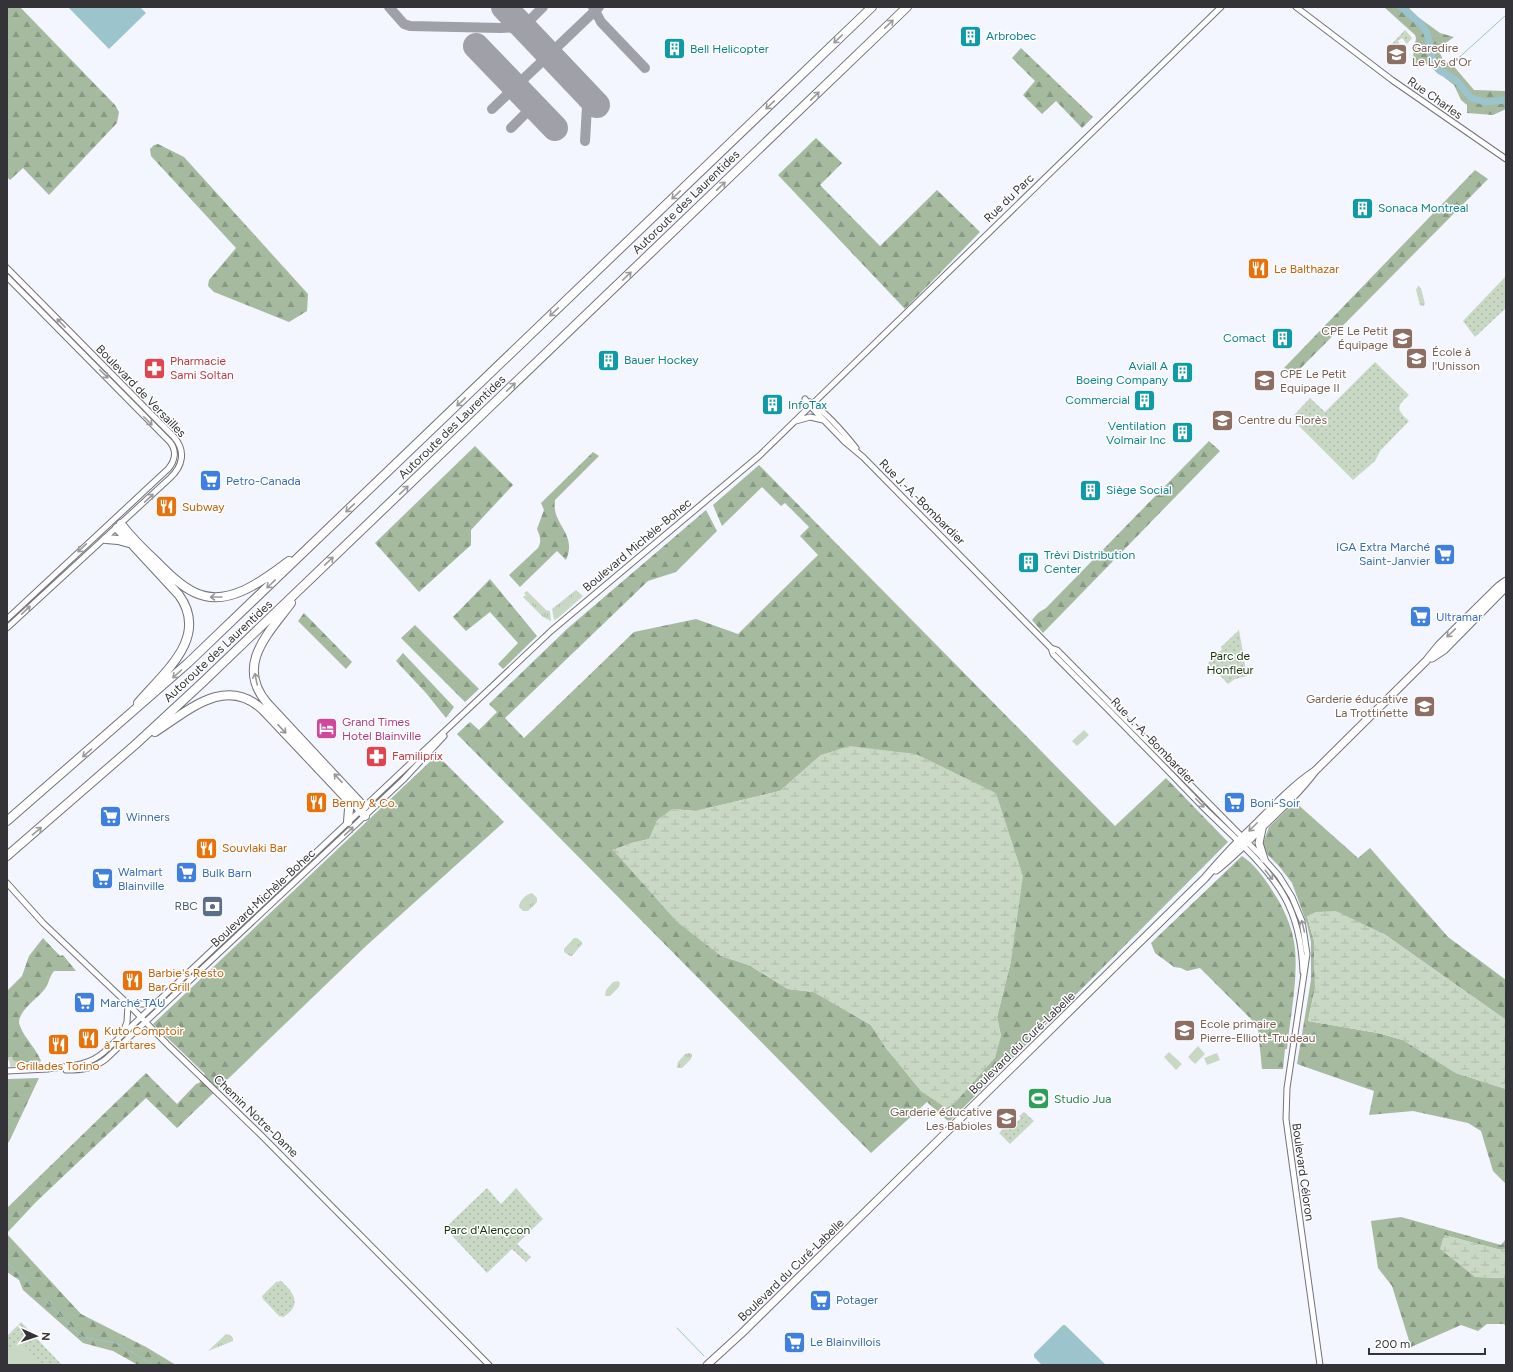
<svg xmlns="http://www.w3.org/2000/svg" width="1513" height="1372" viewBox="0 0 1513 1372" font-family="Figtree,sans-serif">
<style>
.grass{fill:url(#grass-tufts)}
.forest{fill:url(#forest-firs);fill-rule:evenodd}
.wetland{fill:url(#wetland-marsh)}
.park{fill:url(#park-dots)}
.pitch{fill:#c8d8c4}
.water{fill:#9cc4cc}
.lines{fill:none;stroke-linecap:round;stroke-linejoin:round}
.stream{stroke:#9cc4cc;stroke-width:1}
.river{stroke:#9cc4cc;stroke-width:7}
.taxiway{stroke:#a0a0a8;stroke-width:10}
.runway{stroke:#a0a0a8;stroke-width:26}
.minor-casing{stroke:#72737c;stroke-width:7}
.major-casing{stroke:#72737c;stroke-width:9}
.highway-casing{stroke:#72737c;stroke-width:10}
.minor{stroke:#fff;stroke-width:5}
.major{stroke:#fff;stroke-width:7}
.highway{stroke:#fff;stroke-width:8}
.oneway{stroke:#9a9a9c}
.labels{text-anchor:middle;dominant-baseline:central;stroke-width:3;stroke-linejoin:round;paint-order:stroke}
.culture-label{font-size:12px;fill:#0d838f;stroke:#fff;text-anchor:start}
.education-label{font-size:12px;fill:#785e54;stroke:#fff;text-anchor:start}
.street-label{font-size:12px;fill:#343438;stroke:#fff}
.food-label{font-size:12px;fill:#c56008;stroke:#fff;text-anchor:start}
.health-label{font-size:12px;fill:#be3a42;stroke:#fff;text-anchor:start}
.shop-label{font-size:12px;fill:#366cbe;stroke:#fff;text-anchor:start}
.park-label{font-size:12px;fill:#143109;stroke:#fff}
.hotel-label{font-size:12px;fill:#b23c85;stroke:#fff;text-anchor:start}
.service-label{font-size:12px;fill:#4e5e75;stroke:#fff;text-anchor:end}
.leisure-label{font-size:12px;fill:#27864d;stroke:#fff;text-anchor:start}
</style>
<defs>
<pattern id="grass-tufts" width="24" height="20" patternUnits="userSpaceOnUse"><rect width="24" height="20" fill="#c8d8c4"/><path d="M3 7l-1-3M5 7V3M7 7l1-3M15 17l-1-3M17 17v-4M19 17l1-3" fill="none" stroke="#acbaa9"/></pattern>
<pattern id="forest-firs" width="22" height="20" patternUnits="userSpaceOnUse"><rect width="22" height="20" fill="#a5ba9f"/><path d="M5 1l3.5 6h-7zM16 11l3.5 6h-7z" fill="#879883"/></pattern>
<pattern id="wetland-marsh" width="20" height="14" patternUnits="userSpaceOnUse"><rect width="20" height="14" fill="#c8d8c4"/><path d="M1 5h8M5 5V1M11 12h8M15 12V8" fill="none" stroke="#acbaa9"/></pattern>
<pattern id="park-dots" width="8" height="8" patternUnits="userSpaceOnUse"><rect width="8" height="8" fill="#c8d8c4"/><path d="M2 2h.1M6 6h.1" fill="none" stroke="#acbaa9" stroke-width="1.8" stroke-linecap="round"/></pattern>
</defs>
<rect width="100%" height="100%" fill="#f3f5ff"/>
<path class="grass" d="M1418,286L1421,288L1425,304L1423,306L1420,305L1416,290Z
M576,590L583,596L558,618L554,620L552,609Z
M527,591L546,610L550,611L551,621L543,617L523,597L526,595L524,593Z
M1084,730L1089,735L1077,746L1072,741Z
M532,893L537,898V902L528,911H523L519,907C519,901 526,894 532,893Z
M574,938H577L582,942V944L572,956H570L564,952V949Z
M618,981L620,983L619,987L610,996H605L606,990L613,982Z
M690,1053L692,1055L691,1059L682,1068H677L678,1062L685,1054Z
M9,1056L24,1062L41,1061L39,1065H36L10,1067V1063L7,1057Z
M226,1334L230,1335L233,1338V1341L208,1351Z"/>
<path class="forest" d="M7,7H20L115,105L119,112L117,123L49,195L23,168L10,180L7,177Z
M1384,7H1408L1418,17L1440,33L1454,37L1440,47L1439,51L1444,62L1451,63L1474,90L1506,91V109L1493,115L1467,113V105L1461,100L1454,85L1445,78L1434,63C1426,64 1421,66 1414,67L1413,57L1416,38L1415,35Z
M1021,48L1093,117L1082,128L1056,101L1042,114L1023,95L1035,81L1012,58Z
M816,138L842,163L820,185L880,246L937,190L980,232L905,309L778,175Z
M158,144L184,157L308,294L307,311L289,322L214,292L208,286L209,280L236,248L151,156L150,149L154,145Z
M1475,170L1488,179L1292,377L1284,368Z
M1209,441L1220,451L1043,633L1032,620L1038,613L1046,608Z
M475,446L513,485L471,530V545L419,592L375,543Z
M593,452L599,456L555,500C551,525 578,533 566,560L557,551L520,587L509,575L538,548C542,541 540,536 537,529L544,510L541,503Z
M759,465L1115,826L1166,778L1228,842L949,1122L927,1102L871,1153L457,734L470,722L479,730L497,712L489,704L568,628L706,510L717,531L676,572L648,581L505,718L524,738L634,632L696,619L738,634L818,555L800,536L809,527L785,503L781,506L762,487L722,526L713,505ZM821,755L1011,961L997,1017L1001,1036L922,1092L886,1048L871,1025L814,992L788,989L749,965L721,956L613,850L632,843L649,839L672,809L696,811L780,791Z
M490,579L537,636L503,669L498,664L518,643L490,612L466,631L453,617Z
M304,613L352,662L346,669L298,621Z
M415,625L479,689L465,702L401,638Z
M403,653L454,707L446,718L426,693L396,661Z
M437,755L504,822L366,946L177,1128L146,1098L36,1202L7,1233V1208L146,1073L177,1104L196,1084L199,1083L205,1074L153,1024Z
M1295,802L1358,858L1370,848L1448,937L1506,980V1020L1384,934L1307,916L1314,941L1315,988L1308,1021L1378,1033L1403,1040L1456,1073L1506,1089V1184L1493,1171L1481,1131L1468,1123L1413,1111L1369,1115L1374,1091L1297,1064L1311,980V942L1307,924L1292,883L1279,866L1266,853L1263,843L1269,827Z
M1242,856C1253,863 1263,876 1270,887C1283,906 1293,927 1295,949C1298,982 1290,1017 1287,1049H1285L1283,1069H1262L1258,1029L1255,1023L1200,968L1187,971L1181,968L1174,967L1155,953L1151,943Z
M43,938L60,956L63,955L76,971H54C49,977 49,984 44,990C37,999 14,1014 20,1026C25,1039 36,1048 41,1061C31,1061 21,1064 13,1060L12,1057H7V991L22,976L29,956Z
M39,1078L9,1142L7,1143V1079Z
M1401,1217L1501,1245L1506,1239V1249L1501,1250L1444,1235L1475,1277L1506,1278V1326L1504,1324H1487L1478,1331L1461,1325L1411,1347L1392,1286L1378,1268L1371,1221Z
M7,1234L81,1314L146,1347L176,1365H138L113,1351L83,1343L23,1290L19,1280L7,1272Z"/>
<path class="wetland" d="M849,746L916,754L996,793L1023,876L1011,961L997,1017L1001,1036L995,1058L953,1105L946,1108L922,1092L886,1048L871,1025L814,992L788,989L749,965L721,956L677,922L613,850L632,843L649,839L657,820L672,809L696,811L780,791L821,755Z
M1336,911L1384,934L1506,1020V1089L1456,1073L1403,1040L1378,1033L1308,1021L1315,988L1314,941L1307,916L1315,912Z
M1444,1235L1501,1250L1506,1249V1278L1475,1277L1440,1249Z"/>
<path class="park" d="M1405,30L1412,38L1407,44L1402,38L1398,41L1403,50L1398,56L1396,54L1395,55L1387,49Z
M1506,276V308L1475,337L1463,321Z
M1375,362L1409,395C1396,407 1396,409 1409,421L1380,451L1375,461L1353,480L1299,426L1302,422L1294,415L1310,398L1325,412Z
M1239,630L1247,676L1235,679L1228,684L1208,663L1222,649L1221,647Z
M1024,1112L1034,1121L1010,1144L999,1133L1006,1126L1008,1128L1015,1120L1017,1122L1021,1118L1019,1116Z
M487,1188L501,1204L516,1188L543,1219L517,1244L531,1257L526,1262L512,1249L487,1273L445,1228Z
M281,1281C295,1293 302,1306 283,1317L279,1316L263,1299L262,1296L276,1282Z
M21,1322L62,1365H7V1336Z"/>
<path class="pitch" d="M1198,1046L1205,1054L1195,1064L1188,1057Z
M1169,1052L1182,1064L1176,1070L1164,1057Z
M1217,1053L1220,1060L1207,1065L1204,1058Z
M494,1220L506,1232L500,1239L488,1227Z
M21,1340L33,1355L37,1365H7V1352Z"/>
<path class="water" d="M68,7H140L146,13L109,49Z
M1063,1325H1065L1106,1365H1042L1034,1357V1354Z"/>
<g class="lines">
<path class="stream" d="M1443,72L1506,15
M7,1263L32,1286
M45,1300L82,1337L116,1343L154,1365
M677,1328L704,1356"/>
<path class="river" d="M1401,7L1421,24L1427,33L1434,65L1440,71L1456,80L1471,98L1485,102L1506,100"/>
<path class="taxiway" d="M389,7L404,24L410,26L501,28L523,27L543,7
M593,7L601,22L645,68
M492,109L599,7
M511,128L534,105
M585,141L587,107L593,101"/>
<path class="runway" d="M504,7L597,105
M476,46L555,128"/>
<defs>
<path id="minor" d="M1296,7L1392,80L1506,159
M7,268L174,437C186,451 183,466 170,478L7,628
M7,277L170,442C177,451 175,461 168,469L7,619
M805,399L814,410L845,442L863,457L1051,648L1057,650L1264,859L1279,876L1292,897L1302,921L1307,954L1287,1088L1286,1119L1320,1365
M810,402C826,412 844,433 856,448
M796,421L810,417L823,420
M1051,648L1053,654C1103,704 1153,755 1202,806C1228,832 1266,864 1284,896C1297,919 1302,946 1303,972
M7,883L43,923L128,1004L167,1044L261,1135L489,1365
M128,1004H155
M122,1035L127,1022L128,1004
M46,1069C67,1066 87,1067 104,1052L551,631L759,456L1221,7
M66,1070C82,1070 93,1069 106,1059L403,780L444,736
M7,1071L48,1069"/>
<path id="major" d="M1432,658L1444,650L1506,587
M1262,829L1259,843L1264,859
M1216,870C1234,856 1249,840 1264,825C1282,808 1300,791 1315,771L1426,661L1439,645L1499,586L1506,581
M707,1365L741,1334L1205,878C1222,858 1239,840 1258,822C1276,804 1294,785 1315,771"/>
<path id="highway" d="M121,524C132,538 144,550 157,562C183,588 204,608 242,591C259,584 274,572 289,561
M117,528L179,595C210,638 163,673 138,703
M106,539L118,540L129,543
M291,603C268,634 235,665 267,703L364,807
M155,732C189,710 226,675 263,710L347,799L355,804L365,816
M347,799L349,809L348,822
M7,821L188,663L872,7
M7,856L136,744L203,682L907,7"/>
</defs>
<use href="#minor" class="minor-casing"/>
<use href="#major" class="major-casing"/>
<use href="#highway" class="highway-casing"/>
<use href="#minor" class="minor"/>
<use href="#major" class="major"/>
<use href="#highway" class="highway"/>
</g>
<defs><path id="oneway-shaft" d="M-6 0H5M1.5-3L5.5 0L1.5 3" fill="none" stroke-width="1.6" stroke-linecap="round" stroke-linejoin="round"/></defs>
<g class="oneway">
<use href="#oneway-shaft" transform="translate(889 24) rotate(-44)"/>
<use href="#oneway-shaft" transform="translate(838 39) rotate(136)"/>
<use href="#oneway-shaft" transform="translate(815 96) rotate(-44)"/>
<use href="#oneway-shaft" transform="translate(770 105) rotate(136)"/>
<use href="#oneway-shaft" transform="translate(721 186) rotate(-44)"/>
<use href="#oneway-shaft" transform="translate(676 195) rotate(136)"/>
<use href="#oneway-shaft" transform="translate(627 276) rotate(-44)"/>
<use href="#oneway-shaft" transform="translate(554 312) rotate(136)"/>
<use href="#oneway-shaft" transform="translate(61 323) rotate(-134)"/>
<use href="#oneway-shaft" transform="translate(104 374) rotate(45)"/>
<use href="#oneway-shaft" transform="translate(511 387) rotate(-44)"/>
<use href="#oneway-shaft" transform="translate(461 402) rotate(136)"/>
<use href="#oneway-shaft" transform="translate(148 421) rotate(45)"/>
<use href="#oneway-shaft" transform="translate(404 490) rotate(-44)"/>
<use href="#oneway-shaft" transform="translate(149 498) rotate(-43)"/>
<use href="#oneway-shaft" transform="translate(350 508) rotate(136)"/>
<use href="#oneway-shaft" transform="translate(82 548) rotate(137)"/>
<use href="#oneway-shaft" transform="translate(329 561) rotate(-44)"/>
<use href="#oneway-shaft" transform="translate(271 584) rotate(136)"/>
<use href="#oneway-shaft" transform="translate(216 597) rotate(-180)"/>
<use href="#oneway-shaft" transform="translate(26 610) rotate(-43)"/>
<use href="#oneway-shaft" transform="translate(1451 633) rotate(136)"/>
<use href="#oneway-shaft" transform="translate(177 674) rotate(138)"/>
<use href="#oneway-shaft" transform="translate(256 679) rotate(-102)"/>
<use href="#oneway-shaft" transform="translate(282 729) rotate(47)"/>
<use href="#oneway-shaft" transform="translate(87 753) rotate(139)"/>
<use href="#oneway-shaft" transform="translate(338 778) rotate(-133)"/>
<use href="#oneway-shaft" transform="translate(1200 803) rotate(45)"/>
<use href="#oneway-shaft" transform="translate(1253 827) rotate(135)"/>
<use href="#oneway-shaft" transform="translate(37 831) rotate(-40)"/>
<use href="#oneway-shaft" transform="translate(349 831) rotate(-43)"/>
<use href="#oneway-shaft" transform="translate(1269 875) rotate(51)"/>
<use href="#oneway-shaft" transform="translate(1303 926) rotate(-104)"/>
</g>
<defs>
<symbol id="building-square" viewBox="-11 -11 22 22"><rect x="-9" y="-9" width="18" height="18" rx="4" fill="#0f9aa8" stroke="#fff"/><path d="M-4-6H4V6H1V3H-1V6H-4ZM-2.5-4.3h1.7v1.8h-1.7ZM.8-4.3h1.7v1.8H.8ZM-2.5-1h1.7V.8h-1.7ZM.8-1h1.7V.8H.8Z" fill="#fff"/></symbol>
<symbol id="school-square" viewBox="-11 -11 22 22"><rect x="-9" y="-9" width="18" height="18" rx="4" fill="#8d6e63" stroke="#fff"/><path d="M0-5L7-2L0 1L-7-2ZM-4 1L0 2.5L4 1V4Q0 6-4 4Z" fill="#fff"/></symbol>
<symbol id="restaurant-square" viewBox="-11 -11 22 22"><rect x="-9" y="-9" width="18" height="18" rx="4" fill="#e8710a" stroke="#fff"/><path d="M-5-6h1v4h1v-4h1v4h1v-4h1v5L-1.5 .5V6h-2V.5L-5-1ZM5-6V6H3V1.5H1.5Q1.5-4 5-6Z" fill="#fff"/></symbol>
<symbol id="pharmacy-square" viewBox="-11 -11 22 22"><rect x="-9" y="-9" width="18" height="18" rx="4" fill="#e0444e" stroke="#fff"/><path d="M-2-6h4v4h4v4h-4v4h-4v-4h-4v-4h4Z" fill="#fff"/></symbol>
<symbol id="supermarket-square" viewBox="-11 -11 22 22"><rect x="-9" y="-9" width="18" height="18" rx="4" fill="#3f7fe0" stroke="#fff"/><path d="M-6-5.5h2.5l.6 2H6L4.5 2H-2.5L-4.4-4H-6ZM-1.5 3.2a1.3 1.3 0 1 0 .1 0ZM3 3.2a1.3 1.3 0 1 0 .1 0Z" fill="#fff"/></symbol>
<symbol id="hotel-square" viewBox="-11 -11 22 22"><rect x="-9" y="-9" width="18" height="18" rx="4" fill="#d1479c" stroke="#fff"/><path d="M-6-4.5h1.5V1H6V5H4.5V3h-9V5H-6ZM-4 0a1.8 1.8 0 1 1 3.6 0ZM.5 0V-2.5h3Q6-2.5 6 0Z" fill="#fff"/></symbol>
<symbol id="bank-square" viewBox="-11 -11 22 22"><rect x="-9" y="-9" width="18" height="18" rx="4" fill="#5c6f8a" stroke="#fff"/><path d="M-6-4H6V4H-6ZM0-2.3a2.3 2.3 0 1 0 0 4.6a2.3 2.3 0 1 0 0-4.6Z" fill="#fff"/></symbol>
<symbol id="stadium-square" viewBox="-11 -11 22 22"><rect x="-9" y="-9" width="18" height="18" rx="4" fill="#2e9e5b" stroke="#fff"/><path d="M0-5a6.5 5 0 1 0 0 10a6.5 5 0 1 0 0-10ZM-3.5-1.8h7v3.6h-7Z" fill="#fff"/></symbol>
</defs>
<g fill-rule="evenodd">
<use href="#building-square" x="958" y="24" width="25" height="25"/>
<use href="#building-square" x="662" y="36" width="25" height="25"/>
<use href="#school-square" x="1384" y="42" width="25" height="25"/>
<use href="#building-square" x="1350" y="196" width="25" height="25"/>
<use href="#restaurant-square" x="1246" y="256" width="25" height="25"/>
<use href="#building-square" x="1270" y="326" width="25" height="25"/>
<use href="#school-square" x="1390" y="326" width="25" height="25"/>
<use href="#school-square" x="1404" y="346" width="25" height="25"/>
<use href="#building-square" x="596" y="348" width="25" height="25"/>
<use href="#pharmacy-square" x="142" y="356" width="25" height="25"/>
<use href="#building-square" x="1170" y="360" width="25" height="25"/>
<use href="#school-square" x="1252" y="368" width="25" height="25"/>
<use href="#building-square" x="1132" y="388" width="25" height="25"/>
<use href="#building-square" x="760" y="392" width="25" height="25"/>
<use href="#school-square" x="1210" y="408" width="25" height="25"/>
<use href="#building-square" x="1170" y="420" width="25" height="25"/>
<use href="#supermarket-square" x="198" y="468" width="25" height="25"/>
<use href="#building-square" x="1078" y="478" width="25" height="25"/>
<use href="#restaurant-square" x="154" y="494" width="25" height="25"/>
<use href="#supermarket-square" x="1432" y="542" width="25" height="25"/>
<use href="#building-square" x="1016" y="550" width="25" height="25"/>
<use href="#supermarket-square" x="1408" y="604" width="25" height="25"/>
<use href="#school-square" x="1412" y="694" width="25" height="25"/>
<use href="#hotel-square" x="314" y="716" width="25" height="25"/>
<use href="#pharmacy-square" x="364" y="744" width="25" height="25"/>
<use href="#restaurant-square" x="304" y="790" width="25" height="25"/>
<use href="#supermarket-square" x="1222" y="790" width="25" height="25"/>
<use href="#supermarket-square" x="98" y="804" width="25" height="25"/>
<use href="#restaurant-square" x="194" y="836" width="25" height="25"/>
<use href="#supermarket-square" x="174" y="860" width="25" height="25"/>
<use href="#supermarket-square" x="90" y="866" width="25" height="25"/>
<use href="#bank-square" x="200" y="894" width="25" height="25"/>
<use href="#restaurant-square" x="120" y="968" width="25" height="25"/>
<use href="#supermarket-square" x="72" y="990" width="25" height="25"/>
<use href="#school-square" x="1172" y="1018" width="25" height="25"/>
<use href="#restaurant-square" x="76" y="1026" width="25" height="25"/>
<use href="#restaurant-square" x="46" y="1032" width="25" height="25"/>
<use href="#stadium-square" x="1026" y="1086" width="25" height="25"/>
<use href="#school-square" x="994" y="1106" width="25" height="25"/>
<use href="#supermarket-square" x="808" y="1288" width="25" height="25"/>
<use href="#supermarket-square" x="782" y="1330" width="25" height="25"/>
</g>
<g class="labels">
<g class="culture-label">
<text x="986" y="36">Arbrobec</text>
<text x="690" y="49">Bell Helicopter</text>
<text x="1378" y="208">Sonaca Montreal</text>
<text x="1266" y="338" text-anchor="end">Comact</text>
<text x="624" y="360">Bauer Hockey</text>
<text x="1168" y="366" text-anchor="end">Aviall A<tspan x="1168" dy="14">Boeing Company</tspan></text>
<text x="1130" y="400" text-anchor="end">Commercial</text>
<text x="788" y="405">InfoTax</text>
<text x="1166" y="426" text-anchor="end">Ventilation<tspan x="1166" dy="14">Volmair Inc</tspan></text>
<text x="1106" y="490">Siège Social</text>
<text x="1044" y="555">Trèvi Distribution<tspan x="1044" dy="14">Center</tspan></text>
</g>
<g class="education-label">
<text x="1412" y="48">Garedire<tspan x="1412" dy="14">Le Lys d'Or</tspan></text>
<text x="1388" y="331" text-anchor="end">CPE Le Petit<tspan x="1388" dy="14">Équipage</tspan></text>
<text x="1432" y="352">École à<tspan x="1432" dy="14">l'Unisson</tspan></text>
<text x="1280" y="374">CPE Le Petit<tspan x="1280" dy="14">Equipage II</tspan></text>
<text x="1238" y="420">Centre du Florès</text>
<text x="1408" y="699" text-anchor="end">Garderie éducative<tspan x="1408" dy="14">La Trottinette</tspan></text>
<text x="1200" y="1024">Ecole primaire<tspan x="1200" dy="14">Pierre-Elliott-Trudeau</tspan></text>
<text x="992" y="1112" text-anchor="end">Garderie éducative<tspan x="992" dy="14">Les Babioles</tspan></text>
</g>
<g class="street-label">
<text transform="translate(1435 98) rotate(35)">Rue Charles</text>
<text transform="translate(1009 198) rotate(-44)">Rue du Parc</text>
<text transform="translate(686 202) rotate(-44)">Autoroute des Laurentides</text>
<text transform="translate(141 391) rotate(46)">Boulevard de Versailles</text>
<text transform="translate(452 427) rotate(-44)">Autoroute des Laurentides</text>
<text transform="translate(922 502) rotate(45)">Rue J.-A.-Bombardier</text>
<text transform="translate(637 545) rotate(-40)">Boulevard Michèle-Bohec</text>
<text transform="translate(218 651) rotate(-43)">Autoroute des Laurentides</text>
<text transform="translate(1153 741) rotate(46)">Rue J.-A.-Bombardier</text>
<text transform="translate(263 898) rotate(-43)">Boulevard Michèle-Bohec</text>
<text transform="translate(1022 1043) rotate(-44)">Boulevard du Curé-Labelle</text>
<text transform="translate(256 1116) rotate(44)">Chemin Notre-Dame</text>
<text transform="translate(1303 1172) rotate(82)">Boulevard Céloron</text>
<text transform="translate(791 1270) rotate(-44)">Boulevard du Curé-Labelle</text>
</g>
<g class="food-label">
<text x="1274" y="269">Le Balthazar</text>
<text x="182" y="507">Subway</text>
<text x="332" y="803">Benny &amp; Co.</text>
<text x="222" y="848">Souvlaki Bar</text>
<text x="148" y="973">Barbie's Resto<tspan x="148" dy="14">Bar Grill</tspan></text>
<text x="104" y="1031">Kuto Comptoir<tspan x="104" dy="14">à Tartares</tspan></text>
<text x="58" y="1066" text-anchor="middle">Grillades Torino</text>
</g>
<g class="health-label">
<text x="170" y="361">Pharmacie<tspan x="170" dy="14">Sami Soltan</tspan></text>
<text x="392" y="756">Familiprix</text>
</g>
<g class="shop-label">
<text x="226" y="481">Petro-Canada</text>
<text x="1430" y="547" text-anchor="end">IGA Extra Marché<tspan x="1430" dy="14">Saint-Janvier</tspan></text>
<text x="1436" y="617">Ultramar</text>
<text x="1250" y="803">Boni-Soir</text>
<text x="126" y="817">Winners</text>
<text x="118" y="872">Walmart<tspan x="118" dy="14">Blainville</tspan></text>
<text x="202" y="873">Bulk Barn</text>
<text x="100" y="1003">Marché TAU</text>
<text x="836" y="1300">Potager</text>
<text x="810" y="1342">Le Blainvillois</text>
</g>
<g class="park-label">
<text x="1230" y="656">Parc de<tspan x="1230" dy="14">Honfleur</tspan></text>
<text x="487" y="1230">Parc d'Alençcon</text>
</g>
<g class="hotel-label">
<text x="342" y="722">Grand Times<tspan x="342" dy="14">Hotel Blainville</tspan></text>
</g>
<g class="service-label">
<text x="198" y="906">RBC</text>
</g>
<g class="leisure-label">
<text x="1054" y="1099">Studio Jua</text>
</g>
</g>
<rect width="1513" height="1372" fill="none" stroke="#343438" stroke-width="16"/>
<g transform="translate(36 1336) rotate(93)" stroke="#ffffff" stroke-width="3" paint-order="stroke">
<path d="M0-3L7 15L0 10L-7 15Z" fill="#343438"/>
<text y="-6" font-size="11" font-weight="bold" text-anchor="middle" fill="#343438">N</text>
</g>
<path d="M1369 1348v6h116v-6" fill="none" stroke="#343438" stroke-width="2"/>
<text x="1375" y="1348" font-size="12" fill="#343438" stroke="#ffffff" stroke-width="3" paint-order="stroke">200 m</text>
</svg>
